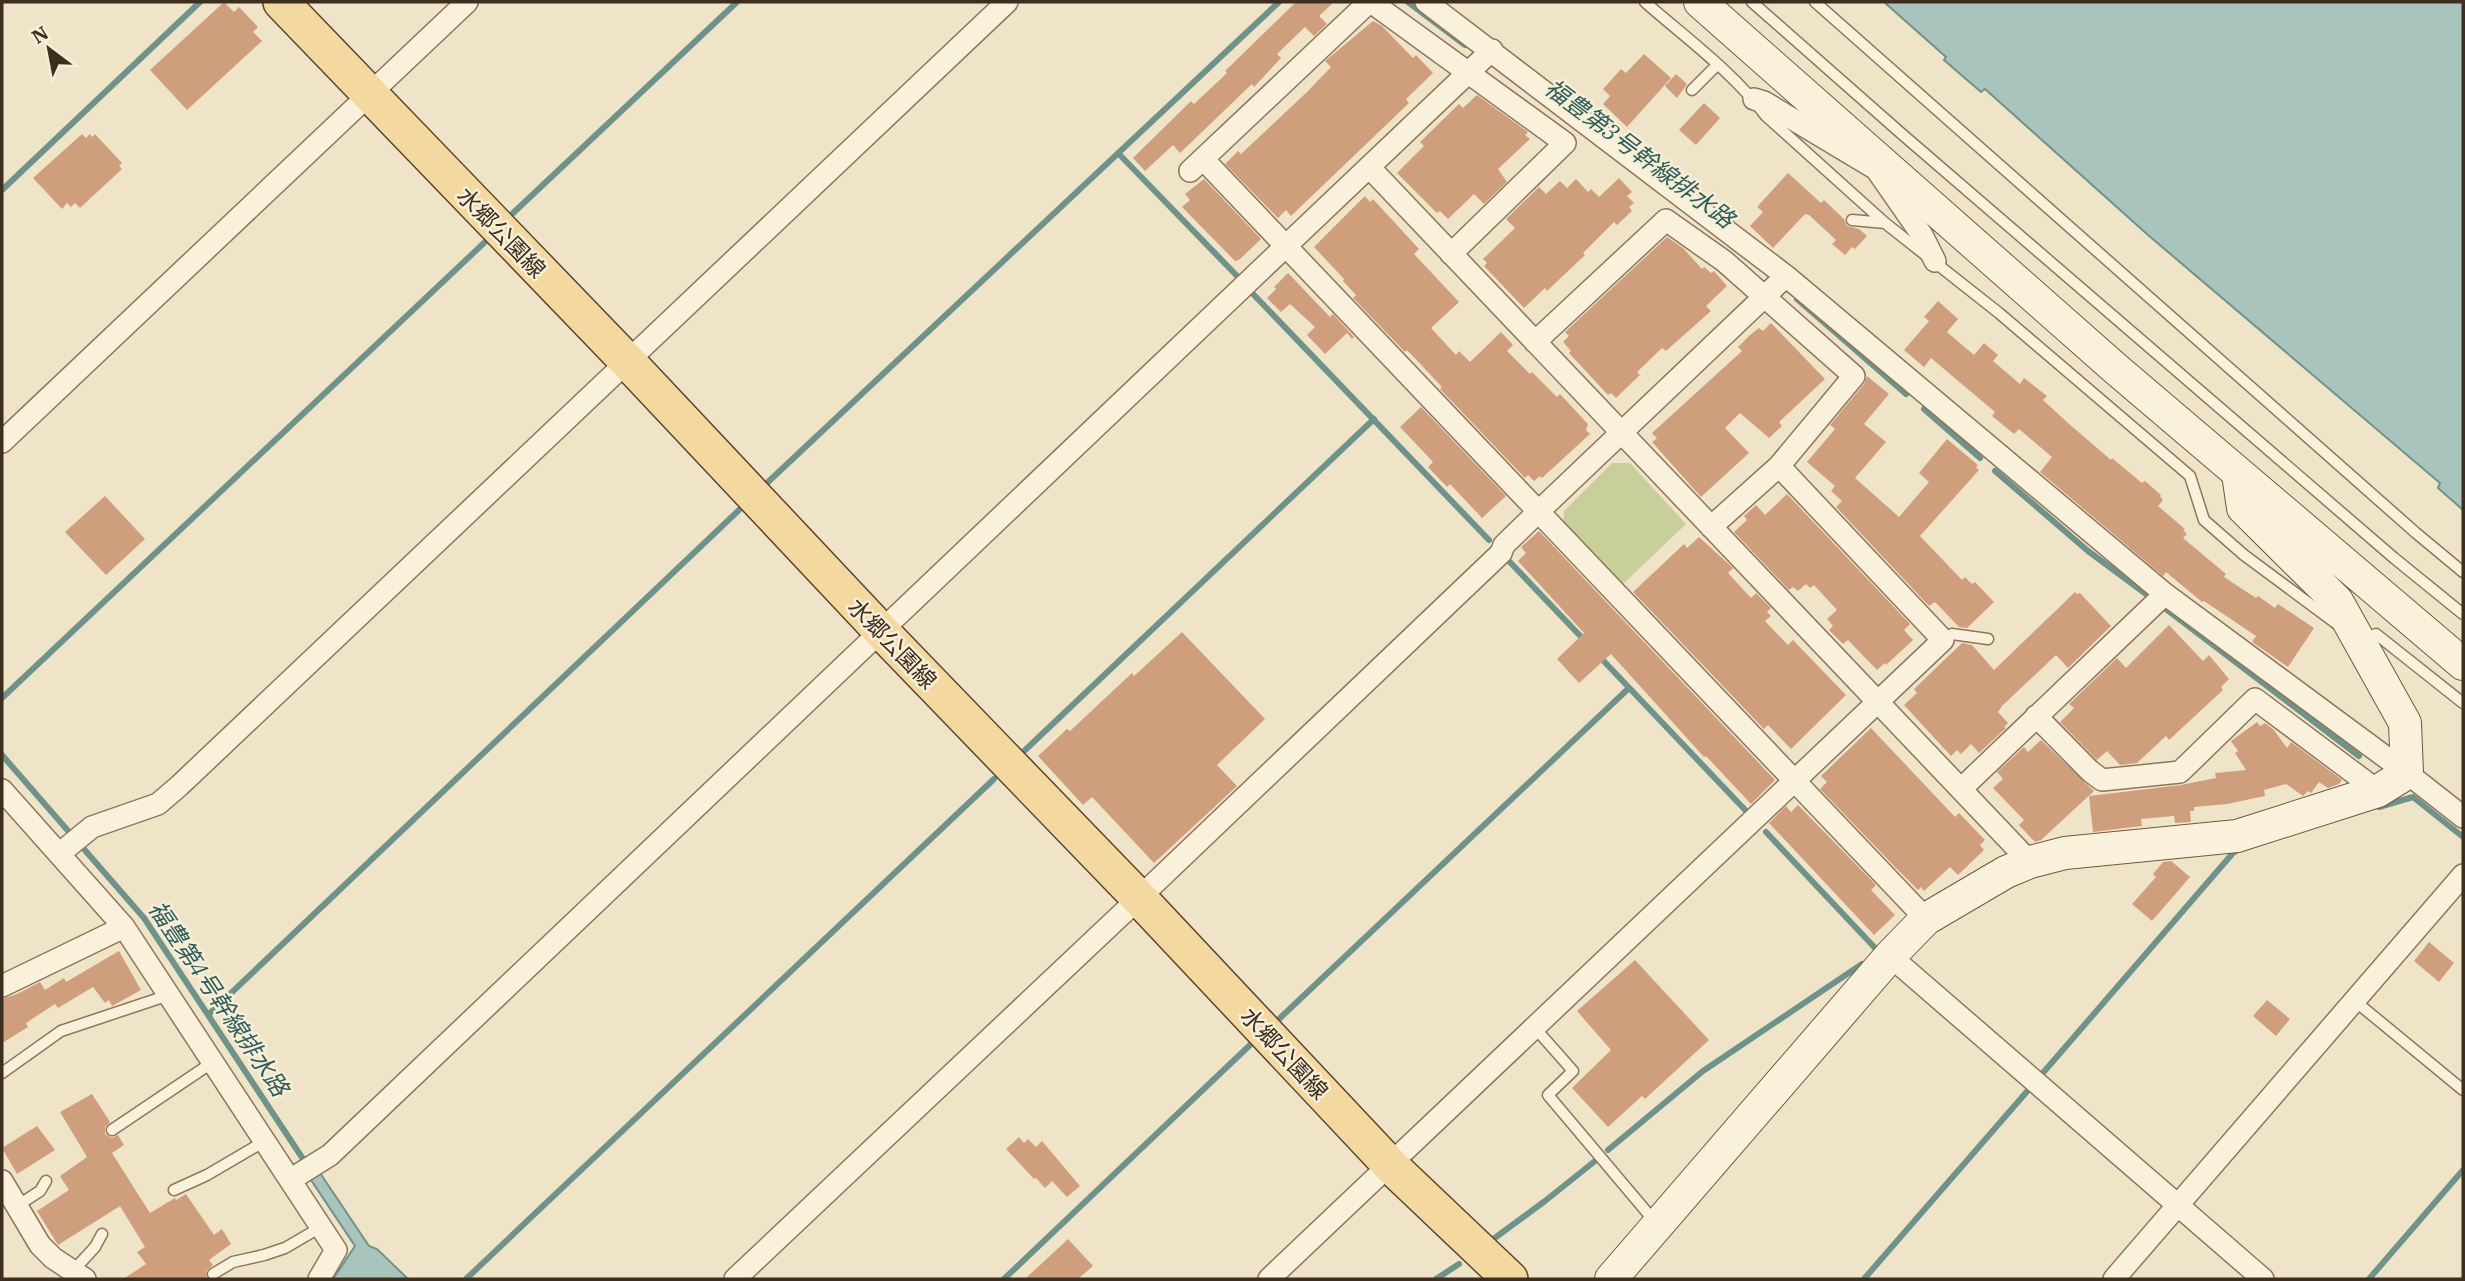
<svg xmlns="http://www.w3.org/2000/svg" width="2465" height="1281" viewBox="0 0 2465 1281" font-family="'IBM Plex Serif','Noto Sans JP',serif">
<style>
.green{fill:#c9cf9b}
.water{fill:#a9c4bc;stroke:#6f938a;stroke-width:2}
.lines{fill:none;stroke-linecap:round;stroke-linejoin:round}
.stream{stroke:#6f938a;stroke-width:6}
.building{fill:#cf9f7d}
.lane-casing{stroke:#8d765c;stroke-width:13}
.street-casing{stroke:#8d765c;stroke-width:24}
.secondary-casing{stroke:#6f573f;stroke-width:34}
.primary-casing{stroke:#5b4430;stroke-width:38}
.lane{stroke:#faf1dc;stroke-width:10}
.street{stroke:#faf1dc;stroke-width:21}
.secondary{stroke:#faf1dc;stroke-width:32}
.primary{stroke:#f3d9a0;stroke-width:35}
.labels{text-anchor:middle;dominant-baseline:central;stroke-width:5;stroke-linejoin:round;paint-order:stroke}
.street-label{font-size:23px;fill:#3d2e20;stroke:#f7eed8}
.water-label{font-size:24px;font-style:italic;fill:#2f5d5a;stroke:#f7eed8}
</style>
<rect width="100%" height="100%" fill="#f0e4c8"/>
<path class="green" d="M1612,463H1630L1686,524L1621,586L1563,525L1564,511Z"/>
<path class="water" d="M1884,2H2463V510L2438,488L2440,483L2148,235L1985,89L1981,92L1944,60L1946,57Z
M312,1161L369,1246L377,1249L408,1279H333L355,1246L303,1168Z"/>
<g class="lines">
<path class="stream" d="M1408,2L1465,45
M1118,153L1239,278
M2,190L200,2
M511,215L737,2
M1254,295L1489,540
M1797,299L1906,394
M1924,409L1980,458
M1995,471L2088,551L2146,594
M767,483L1279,2
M1507,559L1586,642
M2166,609L2359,756
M1598,655L1749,814
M2,698L485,242
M1021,754L1374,419
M2,755L144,918L307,1165
M2379,807L2413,797L2463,837
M1766,832L1876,949
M208,1015L739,510
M1278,1020L1629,688
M2042,1074L2233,853L2241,848
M1608,1150L1703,1071L1862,964
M1492,1240L1545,1201L1595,1161
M466,1279L994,779
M1004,1279L1250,1045
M1436,1279L1459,1264
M1864,1279L2030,1088
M2369,1279L2463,1170"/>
</g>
<path class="building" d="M224,2L234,12L239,7L258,27L253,32L262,41L187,110L150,70Z
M1296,2H1334L1319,16L1327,24L1314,36L1305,27L1277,54L1281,58L1254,87L1252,84L1180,153L1173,145L1145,171L1133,158L1191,101L1194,104L1227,73L1225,71Z
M1373,21L1382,26L1413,58L1416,55L1433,73L1406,99L1409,103L1291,216L1286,210L1278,218L1225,164L1238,151L1241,154L1307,92L1331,67L1325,61Z
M1644,54L1671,78L1627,127L1603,104L1610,96L1603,89L1621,69L1626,73Z
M1676,74L1687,84L1677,98L1665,86Z
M1477,95L1528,132L1525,135L1530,139L1498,169L1507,182L1484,204L1474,194L1448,219L1440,211L1437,213L1397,173L1424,146L1420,142L1459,104L1463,108Z
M1704,103L1720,118L1696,145L1679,130Z
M82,134L86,138L90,134L92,137L95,134L122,163L119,166L122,169L80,208L75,203L71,207L67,203L62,209L33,178Z
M1788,173L1821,203L1824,200L1844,219L1847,226L1859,229L1867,236L1855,249L1852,247L1845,255L1832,244L1836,240L1809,215L1805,214L1773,248L1750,226L1763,212L1757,207Z
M1619,178L1632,192L1627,196L1634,203L1629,207L1632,211L1617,225L1614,222L1583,253L1585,255L1547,291L1545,288L1524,308L1484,266L1487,263L1483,259L1515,228L1506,219L1539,187L1546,194L1560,181L1567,188L1576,179L1588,192L1591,189L1599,197Z
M1204,179L1261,239L1239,260L1235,261L1182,207L1190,200L1185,194Z
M1365,196L1370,202L1373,199L1419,249L1414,254L1459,302L1431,328L1456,355L1459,351L1470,362L1501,332L1513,345L1507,351L1530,374L1532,372L1557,397L1560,394L1588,424L1586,430L1590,434L1542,478L1540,476L1534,481L1528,475L1525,478L1440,389L1442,387L1407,350L1405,352L1353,298L1356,295L1343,281L1344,279L1314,247Z
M1667,237L1683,248L1702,269L1704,267L1711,273L1714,271L1727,286L1706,306L1711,311L1666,351L1662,348L1637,372L1640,375L1616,398L1611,393L1608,395L1569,353L1571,351L1563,342L1569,336L1565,332Z
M1288,273L1330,317L1333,314L1354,337L1352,339L1347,333L1325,354L1307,335L1315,327L1290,304L1281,312L1267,298L1276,289L1274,287Z
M1938,301L1958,319L1947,332L1974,355L1984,343L1998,355L1993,361L2020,384L2024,378L2047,396L2043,400L2068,423L2111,460L2112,458L2142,483L2145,481L2161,495L2160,496L2163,500L2158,506L2185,529L2183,530L2187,534L2183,538L2226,574L2224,577L2256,598L2258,596L2275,608L2278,604L2314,628L2288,667L2252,642L2256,636L2204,601L2202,602L2166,572L2163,576L2040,472L2052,457L2019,429L2014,434L1992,416L1995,412L1931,358L1924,367L1904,350L1929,321L1924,317Z
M1771,323L1825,379L1779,422L1782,426L1769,438L1740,413L1725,428L1749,453L1701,497L1652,442L1657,438L1652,433L1742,351L1738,347L1750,335L1759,328L1763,331Z
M1867,376L1889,394L1864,424L1886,442L1855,478L1899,517L1929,482L1919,473L1947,439L1978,465L1976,467L1979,470L1920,536L1962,580L1965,577L1972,584L1975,582L1994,602L1967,628L1959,627L1935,602L1929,606L1836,507L1842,501L1831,491L1835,486L1807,462L1835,429L1830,425L1864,384Z
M1421,407L1506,496L1482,518L1450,484L1447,487L1428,467L1433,462L1400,427Z
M1787,494L1910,624L1904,630L1913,640L1886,665L1885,663L1877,670L1848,640L1843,644L1829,630L1833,626L1827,619L1837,610L1814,585L1810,588L1806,584L1798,591L1793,587L1789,590L1734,532L1747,520L1744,516L1756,505L1765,515Z
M105,496L145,539L106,575L65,532Z
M1539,531L1775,780L1751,804L1706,756L1704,757L1611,654L1579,683L1557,659L1584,633L1518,561L1526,553L1521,547Z
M1699,537L1733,568L1728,573L1751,598L1756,593L1771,608L1767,612L1771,616L1765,621L1788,645L1793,640L1846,695L1791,749L1768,725L1764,729L1633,592L1684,544L1687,548Z
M2075,592L2077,594L2080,593L2111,626L2068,668L2056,655L2002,706L1998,712L2008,723L2004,727L2006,728L1979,753L1971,744L1961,754L1957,750L1951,756L1904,705L1917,693L1914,689L1962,643L1972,645L1994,670Z
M2169,625L2203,661L2209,655L2229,679L2221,687L2223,690L2169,740L2166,736L2137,763L2120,765L2107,751L2097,760L2060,722L2074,708L2069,704L2117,658L2126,668Z
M1182,632L1265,719L1217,765L1237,786L1154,863L1092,797L1083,805L1038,756L1067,729L1070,731L1132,673L1134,676Z
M2257,722L2260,726L2265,723L2274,730L2287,748L2291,742L2342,780L2339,784L2328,788L2319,782L2311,793L2308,791L2303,796L2286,784L2264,790L2265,796L2227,804L2194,807V811H2190L2191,822L2175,823L2174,816L2141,819L2142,826L2093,832L2089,796L2181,785L2216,778L2215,773L2246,770L2235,753L2238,751L2231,741Z
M1871,728L1955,817L1959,813L1985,840L1980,845L1984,850L1958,875L1950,867L1924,891L1921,887L1918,890L1895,867L1820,789L1827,782L1821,776Z
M2041,740L2094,791L2041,840L2035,842L2019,825L2024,820L1993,788L2003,779L1997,772L2024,747L2028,752Z
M1798,805L1876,885L1871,890L1895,915L1874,935L1769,823L1786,806L1791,812Z
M2171,861L2190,877L2152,921L2132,904L2156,877L2153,874L2163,862Z
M2429,942L2454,963L2439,982L2414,961Z
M119,951L141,990L112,1006L109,1000L105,1003L93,987L58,1008L55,1004L26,1023L28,1027L2,1043V999L17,994L40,982L45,990L64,978L66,982Z
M1635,960L1709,1040L1645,1099L1642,1096L1608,1127L1572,1088L1611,1050L1577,1011Z
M2267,1000L2290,1019L2276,1036L2253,1016Z
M92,1094L110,1122L105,1127V1134L112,1138L118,1135L124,1145L112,1153L150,1213L175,1198L176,1200L186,1194L214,1235L222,1229L231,1244L209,1260L213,1265L206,1271L207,1279H123L146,1264L137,1252L145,1247L120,1206L58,1245L37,1211L69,1190L60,1176L87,1157L60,1112Z
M37,1126L55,1150L17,1174L2,1148Z
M1019,1137L1024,1143L1028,1139L1036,1147L1042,1141L1080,1186L1067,1197L1052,1181L1045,1188L1036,1178L1034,1179L1006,1149Z
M1068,1239L1093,1266L1078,1279H1025Z"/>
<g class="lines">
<defs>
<path id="lane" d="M1645,2C1686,38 1733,72 1766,116L1885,223L1999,313L2190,476L2204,520L2244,555L2337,624
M1752,2L1903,135L2394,558L2463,614
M1815,2L2416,533L2463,572
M1692,90L1717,65
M1852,220L1885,223
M2362,639L2376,634L2463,703
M1943,640L1952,634L1988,639
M2355,1001L2463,1090
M1535,1028L1573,1071L1548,1095L1656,1223
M2,1073L61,1031L169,995
M112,1130L213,1062
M174,1190L207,1175L265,1141
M17,1206L40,1191L46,1181
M73,1271L95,1247L102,1234
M213,1274L233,1262L264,1255L285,1248L321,1227"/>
<path id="street" d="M1371,2L1565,143L1451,254
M1426,2L1786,276L2165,594L2407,773L2463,817
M1754,99L1764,102L1876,169L1922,235L1935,261
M1203,159L1926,919
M1370,168L2030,862
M1190,171L1369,2
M1535,342L1666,220L1724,261L1854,376L1779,466L1711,527
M2,442L467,2
M2036,716L2090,771L2102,780L2180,772L2255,699L2378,791
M1961,789L2165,594
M2,790L124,927L336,1250L319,1279
M59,854L92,827L158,804L179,786L1007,2
M1890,956L2263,1279
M2,986L124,927
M290,1180L330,1155L1492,50
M2,1181L40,1245L53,1258L85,1279
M735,1279L1139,898L1501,553L1504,545L1539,511L1786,276
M1269,1279L1943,640L1779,466
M2114,1279L2463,875"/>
<path id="secondary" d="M1700,2L2116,369L2463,664
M1611,1279L1890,956L1926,919L2006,872L2030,862L2065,853L2237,836L2378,791L2407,773L2405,723L2337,601L2243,508L2238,474"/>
<path id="primary" d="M281,2L628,362L882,632L1139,898L1390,1165L1510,1279"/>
</defs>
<use href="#lane" class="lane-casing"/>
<use href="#street" class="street-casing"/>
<use href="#secondary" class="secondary-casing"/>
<use href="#primary" class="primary-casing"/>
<use href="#lane" class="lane"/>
<use href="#street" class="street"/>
<use href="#secondary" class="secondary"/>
<use href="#primary" class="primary"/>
</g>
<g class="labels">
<g class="street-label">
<text transform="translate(502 232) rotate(46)">水郷公園線</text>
<text transform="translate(893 643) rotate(46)">水郷公園線</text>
<text transform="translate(1285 1053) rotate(47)">水郷公園線</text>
</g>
<g class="water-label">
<text transform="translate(1640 153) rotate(37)">福豊第3号幹線排水路</text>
<text transform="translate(219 998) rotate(56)">福豊第4号幹線排水路</text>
</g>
</g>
<rect width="2465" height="1281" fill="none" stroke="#3d2e20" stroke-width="7"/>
<g transform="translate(49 49) rotate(328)" stroke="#f7eed8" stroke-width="5" paint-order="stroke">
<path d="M0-5L12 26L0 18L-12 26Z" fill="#3d2e20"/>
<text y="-10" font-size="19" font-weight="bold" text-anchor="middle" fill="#3d2e20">N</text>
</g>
</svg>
